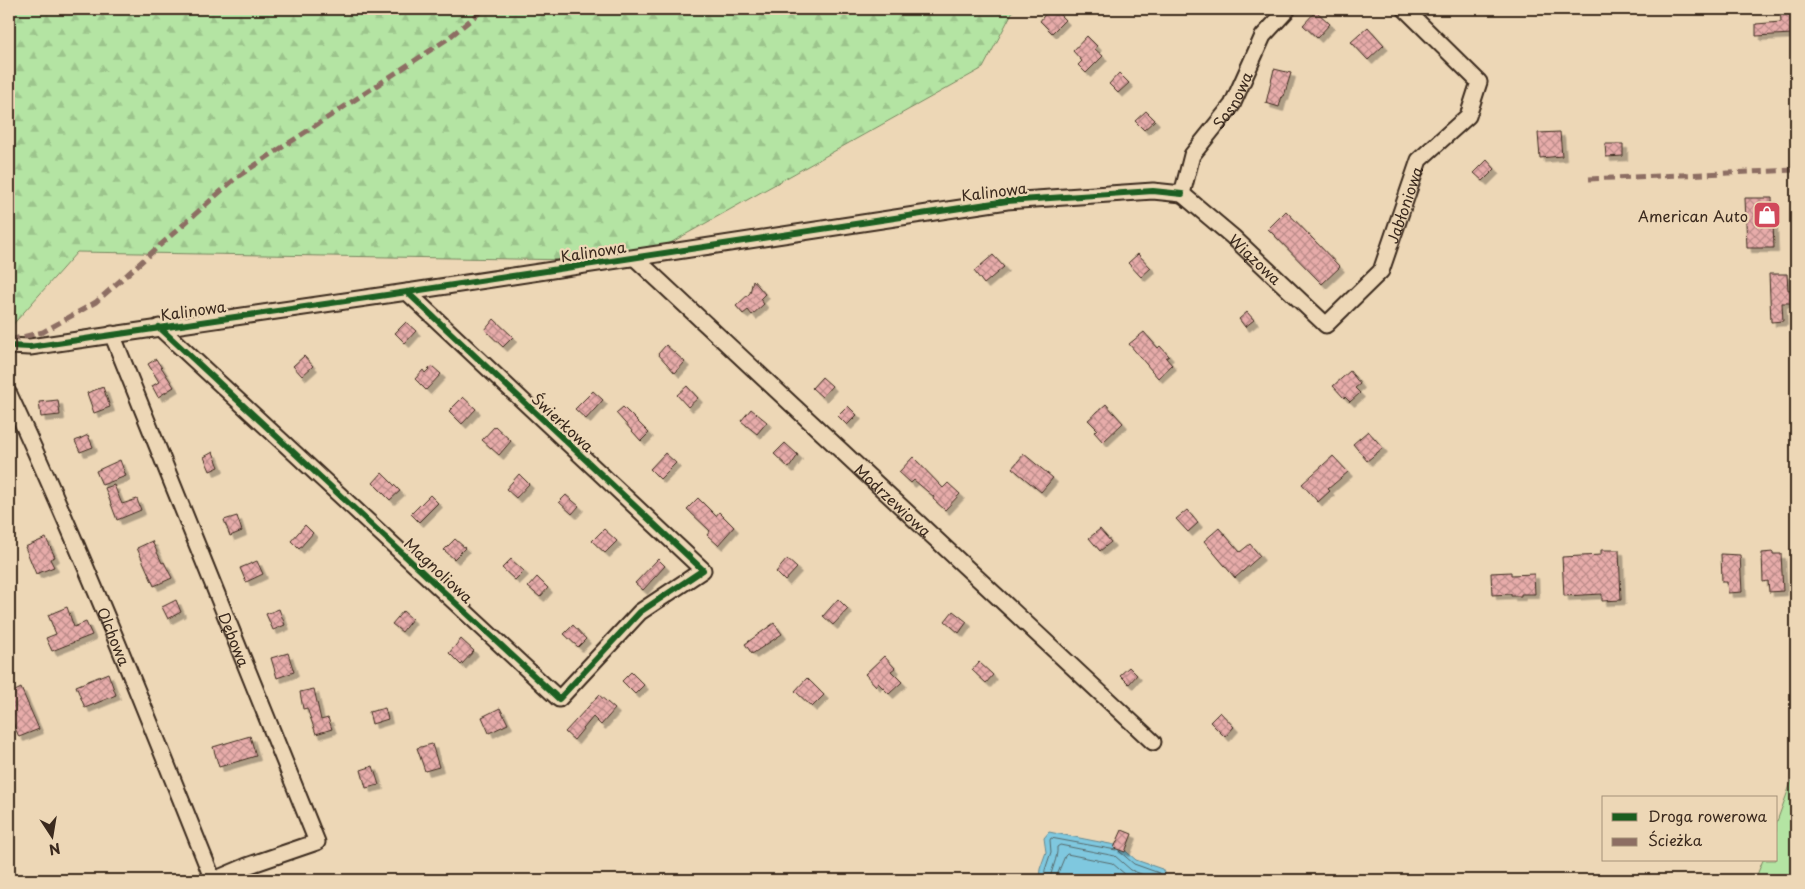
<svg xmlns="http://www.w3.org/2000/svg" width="1805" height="889" viewBox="0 0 1805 889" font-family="'Playpen Sans',sans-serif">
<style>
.grass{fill:#b4e4a3;stroke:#788760}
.forest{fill:url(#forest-firs);stroke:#788760}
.water{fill:#7fc8df;stroke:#648992}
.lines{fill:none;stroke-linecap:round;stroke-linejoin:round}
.shore{stroke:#56696b;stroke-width:1}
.building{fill:url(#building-cross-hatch);stroke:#3b2a1e;filter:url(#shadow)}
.minor-casing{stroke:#3b2a1e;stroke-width:19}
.minor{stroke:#edd7b6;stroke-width:15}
.quiet{stroke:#8d6e63;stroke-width:5;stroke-dasharray:10 5;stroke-linecap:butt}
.cycleway-casing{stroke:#edd7b6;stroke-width:9}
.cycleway{stroke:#1b5e20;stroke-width:6}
.labels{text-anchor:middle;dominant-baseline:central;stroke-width:4.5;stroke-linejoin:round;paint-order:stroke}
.street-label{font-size:15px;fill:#3b2a1e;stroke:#edd7b6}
.poi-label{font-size:15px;fill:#3b2a1e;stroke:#edd7b6;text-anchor:end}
</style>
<defs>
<pattern id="forest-firs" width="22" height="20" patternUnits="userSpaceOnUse" patternTransform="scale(1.25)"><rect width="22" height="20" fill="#b4e4a3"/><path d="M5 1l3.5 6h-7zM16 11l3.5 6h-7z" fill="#9cc48c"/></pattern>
<pattern id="building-cross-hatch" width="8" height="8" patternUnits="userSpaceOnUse" patternTransform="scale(1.25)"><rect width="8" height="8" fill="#e7acaa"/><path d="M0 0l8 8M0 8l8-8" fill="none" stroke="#bc8c8a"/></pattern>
<filter id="shadow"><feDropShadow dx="4.5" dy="4.5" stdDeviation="0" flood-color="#0004"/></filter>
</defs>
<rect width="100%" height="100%" fill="#edd7b6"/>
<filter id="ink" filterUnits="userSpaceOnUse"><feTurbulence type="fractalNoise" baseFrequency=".02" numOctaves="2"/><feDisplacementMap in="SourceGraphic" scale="10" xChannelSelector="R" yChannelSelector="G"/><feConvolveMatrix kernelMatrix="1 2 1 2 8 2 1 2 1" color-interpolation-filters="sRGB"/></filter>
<g filter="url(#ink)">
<path class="grass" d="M1796,769V880H1755L1763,860H1776V824Z"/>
<path class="forest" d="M9,9H1014L983,68L638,261L77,252L9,329Z"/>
<path class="water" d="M1049,832L1120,846L1136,860L1162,869L1168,880H1039L1040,869L1046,852L1044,838Z"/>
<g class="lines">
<path class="shore" d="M1119,851L1134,864L1159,873L1163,880
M1044,880L1045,870L1051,852L1050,840L1051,838L1116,850
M1050,880C1051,869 1058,859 1057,847L1060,845L1115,856L1131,870L1156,880
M1058,880V873L1065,856L1067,854L1112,863L1126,875L1138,880"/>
</g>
<path class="building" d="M1049,9H1054L1065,20L1052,33L1040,21Z
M1780,9H1791L1792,34L1756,36V24L1781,22Z
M1316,11L1330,24L1317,38L1303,25Z
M1368,27L1384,45L1368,60L1351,42Z
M1087,36L1097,46L1095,49L1103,56L1086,73L1078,65L1082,61L1073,51Z
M1274,69L1291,73L1284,96H1282L1279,107L1266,103Z
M1119,73L1129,83L1118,93L1109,84Z
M1146,111L1155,120L1144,130L1135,121Z
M1560,132L1562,156L1540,158L1538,133Z
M1605,144H1623V156L1606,157Z
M1487,160L1495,169L1483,181L1474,173Z
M1745,198H1772L1774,248H1747Z
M1286,211L1340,267L1322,284L1268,229Z
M1138,254L1151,268L1141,277L1128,263Z
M993,255L1004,267L984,284L974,271Z
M1769,274H1787L1788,290L1796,289V303H1782L1783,321L1771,322Z
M753,280L765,294L760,299L764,304L752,315L748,310L743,314L736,306L750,293Z
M1247,312L1254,320L1245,327L1239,319Z
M494,319L513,337L503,347L485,330Z
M406,322L416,331L405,343L395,333Z
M1144,332L1158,348L1160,346L1169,356L1166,358L1172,365L1158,378L1129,344Z
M666,345L685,362L675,373L658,354Z
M304,356L313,366L302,376L293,366Z
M156,359L174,387L158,397L152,386L159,382L148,364Z
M432,366L441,374L426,390L415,379L423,370L425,373Z
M1350,371L1360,384L1355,388L1360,393L1350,402L1345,397L1344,398L1333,386Z
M822,377L832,386L822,397L812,388Z
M687,386L698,398L688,407L677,395Z
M103,387L110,407L94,413L87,393Z
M593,391L603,400L586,419L575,409Z
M463,397L476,409L462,424L449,411Z
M58,400L60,415L41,417L39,402Z
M1106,404L1123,423L1103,442L1094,432L1097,429L1088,420Z
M848,406L857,415L847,425L838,416Z
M623,407L649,433L641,441L616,413Z
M751,409L767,422L757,434L741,421Z
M495,426L511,441L499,455L482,440Z
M1368,431L1383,448L1367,461L1353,444Z
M88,435L93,447L80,452L75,441Z
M785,443L798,455L789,468L774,454Z
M213,452L219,467L210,471L204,457Z
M665,453L676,463L660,479L650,469Z
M1024,454L1053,478L1041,492L1012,468Z
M1333,456L1348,472L1328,489L1330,491L1318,502L1302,484Z
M913,457L943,488L948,483L960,494L945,510L933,499L934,497L914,480L911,483L899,472Z
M120,460L126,476L102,485L96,471Z
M382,473L400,491L390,500L373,483Z
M519,474L529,484L516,498L506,489Z
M114,485L122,504L137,499L141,510L117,520L105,488Z
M430,495L438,503L419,522L411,514Z
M566,495L579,506L572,514L559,502Z
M698,498L716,516L719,512L734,527L718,545L707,535L710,531L687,509Z
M1187,510L1198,523L1188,532L1176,519Z
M237,516L242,531L230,536L224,520Z
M305,525L313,533L299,549L291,541Z
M1219,528L1240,552L1250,544L1260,556L1235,578L1204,541Z
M604,529L617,541L605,553L592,541Z
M1100,529L1111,542L1100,551L1089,538Z
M46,538L55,557L50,559L54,567L36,574L25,547Z
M455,539L465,548L454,559L444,550Z
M152,541L162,563L164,562L172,578L154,586L137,548Z
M1601,550H1619L1621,600L1602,601V594L1564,596L1562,557L1601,555Z
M1773,552V554H1781L1783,591L1769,592L1768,581L1763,582L1762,553Z
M1721,554L1740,555L1742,592L1728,593L1727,582H1722Z
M511,559L524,571L515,580L502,568Z
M658,559L665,566L643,590L635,583Z
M787,559L797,568L785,581L776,572Z
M257,561L263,574L246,582L240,568Z
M1511,572V575L1534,574L1535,594H1521V596H1511V594L1492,595L1491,573Z
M537,577L548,588L540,597L528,587Z
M838,599L848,609L833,625L823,616Z
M176,600L181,612L168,619L162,607Z
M67,607L74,627L86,622L92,635L52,651L46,638L56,634L48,615Z
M279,609L285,625L273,630L266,614Z
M403,611L412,619L402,632L392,624Z
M953,611L967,622L959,633L945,621Z
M774,623L782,634L752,654L745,644Z
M573,625L586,639L578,647L564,634Z
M461,639L474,651L461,665L449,653Z
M288,653L294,672L277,678L271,658Z
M884,656L895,668L891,671L902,682L889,694L878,683L876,686L865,674Z
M979,662L993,675L986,683L972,670Z
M1129,667L1137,675L1129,684L1120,675Z
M631,672L644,685L635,694L622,681Z
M108,673L116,695L85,708L76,686Z
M807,678L824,695L812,707L795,691Z
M21,688L39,729L19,737L9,714V694Z
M314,689L321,720L328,718L332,729L316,734L307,708L303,709L300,692Z
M599,695L615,709L601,725L593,717L574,740L565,732Z
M385,708L388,719L372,724L369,712Z
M500,708L508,724L489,733L482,717Z
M1220,712L1234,727L1225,737L1210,722Z
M250,736L256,756L219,767L213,747Z
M432,744L439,767L425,771L417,748Z
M373,766L379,785L366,788L361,770Z
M1122,830L1132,834L1125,852L1114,848Z"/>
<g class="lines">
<defs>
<g id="minor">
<path id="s1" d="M1182,194L1233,237L1326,325L1381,271L1419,160L1468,116L1479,82L1405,9"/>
<path id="s2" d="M1182,194L1192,155L1232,105L1263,36L1288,9"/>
<path id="s3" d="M635,258L1153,742"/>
<path d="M159,327L559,699L640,612L703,570L407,292"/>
<path id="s4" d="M112,334L317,842L247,866L214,880"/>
<path d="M9,346L30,347L407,292L1007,201L1153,191L1182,194"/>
<path id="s5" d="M9,394C83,553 148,717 213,880"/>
</g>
</defs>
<use href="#minor" class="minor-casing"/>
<use href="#minor" class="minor"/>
<path class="quiet" d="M1589,179L1796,170
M9,340L43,332L96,302L237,177L446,40L484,9"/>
<defs>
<path id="cycleway" d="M159,327L559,699L640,612L703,570L407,292
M9,346L30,347L407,292L1007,201L1153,191L1182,194"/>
</defs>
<use href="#cycleway" class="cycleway-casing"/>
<use href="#cycleway" class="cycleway"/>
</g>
</g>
<defs>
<symbol id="shop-square" viewBox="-11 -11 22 22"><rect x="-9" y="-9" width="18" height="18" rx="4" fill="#d1495b" stroke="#edd7b6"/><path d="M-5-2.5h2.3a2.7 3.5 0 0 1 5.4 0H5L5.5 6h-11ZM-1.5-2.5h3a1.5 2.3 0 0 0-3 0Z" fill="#fff"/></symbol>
</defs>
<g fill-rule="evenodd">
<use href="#shop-square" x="1751" y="199" width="32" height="32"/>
</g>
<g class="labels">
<g class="street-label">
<text stroke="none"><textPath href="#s2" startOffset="109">Sosnowa</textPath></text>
<text transform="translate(994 191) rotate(-7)">Kalinowa</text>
<text stroke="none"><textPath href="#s1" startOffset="342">Jabłoniowa</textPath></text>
<text transform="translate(593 251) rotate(-9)">Kalinowa</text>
<text stroke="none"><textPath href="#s1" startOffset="98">Wiązowa</textPath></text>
<text transform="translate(193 310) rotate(-8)">Kalinowa</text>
<text transform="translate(563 422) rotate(43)">Świerkowa</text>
<text stroke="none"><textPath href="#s3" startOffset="354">Modrzewiowa</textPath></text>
<text transform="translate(439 570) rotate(43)">Magnoliowa</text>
<text stroke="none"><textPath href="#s5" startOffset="264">Olchowa</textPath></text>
<text stroke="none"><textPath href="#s4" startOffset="329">Dębowa</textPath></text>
</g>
<g class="poi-label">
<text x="1748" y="215">American Auto</text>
</g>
</g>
<rect width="1805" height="889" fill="none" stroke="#edd7b6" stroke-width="30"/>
<rect x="15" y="15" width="1775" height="859" fill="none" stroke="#3b2a1e" stroke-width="2" filter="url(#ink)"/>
<rect x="1602" y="796" width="175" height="65" fill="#edd7b6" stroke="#a69279"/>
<rect x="1612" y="813" width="25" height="8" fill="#1b5e20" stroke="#a69279"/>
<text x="1648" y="822" font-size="15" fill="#3b2a1e">Droga rowerowa</text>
<rect x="1612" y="838" width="25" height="8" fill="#8d6e63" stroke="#a69279"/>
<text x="1648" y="846" font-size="15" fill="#3b2a1e">Ścieżka</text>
<g transform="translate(52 836) rotate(168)" stroke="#edd7b6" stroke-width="4" paint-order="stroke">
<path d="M0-4L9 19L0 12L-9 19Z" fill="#3b2a1e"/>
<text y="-8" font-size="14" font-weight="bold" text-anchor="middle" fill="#3b2a1e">N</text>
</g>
</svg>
